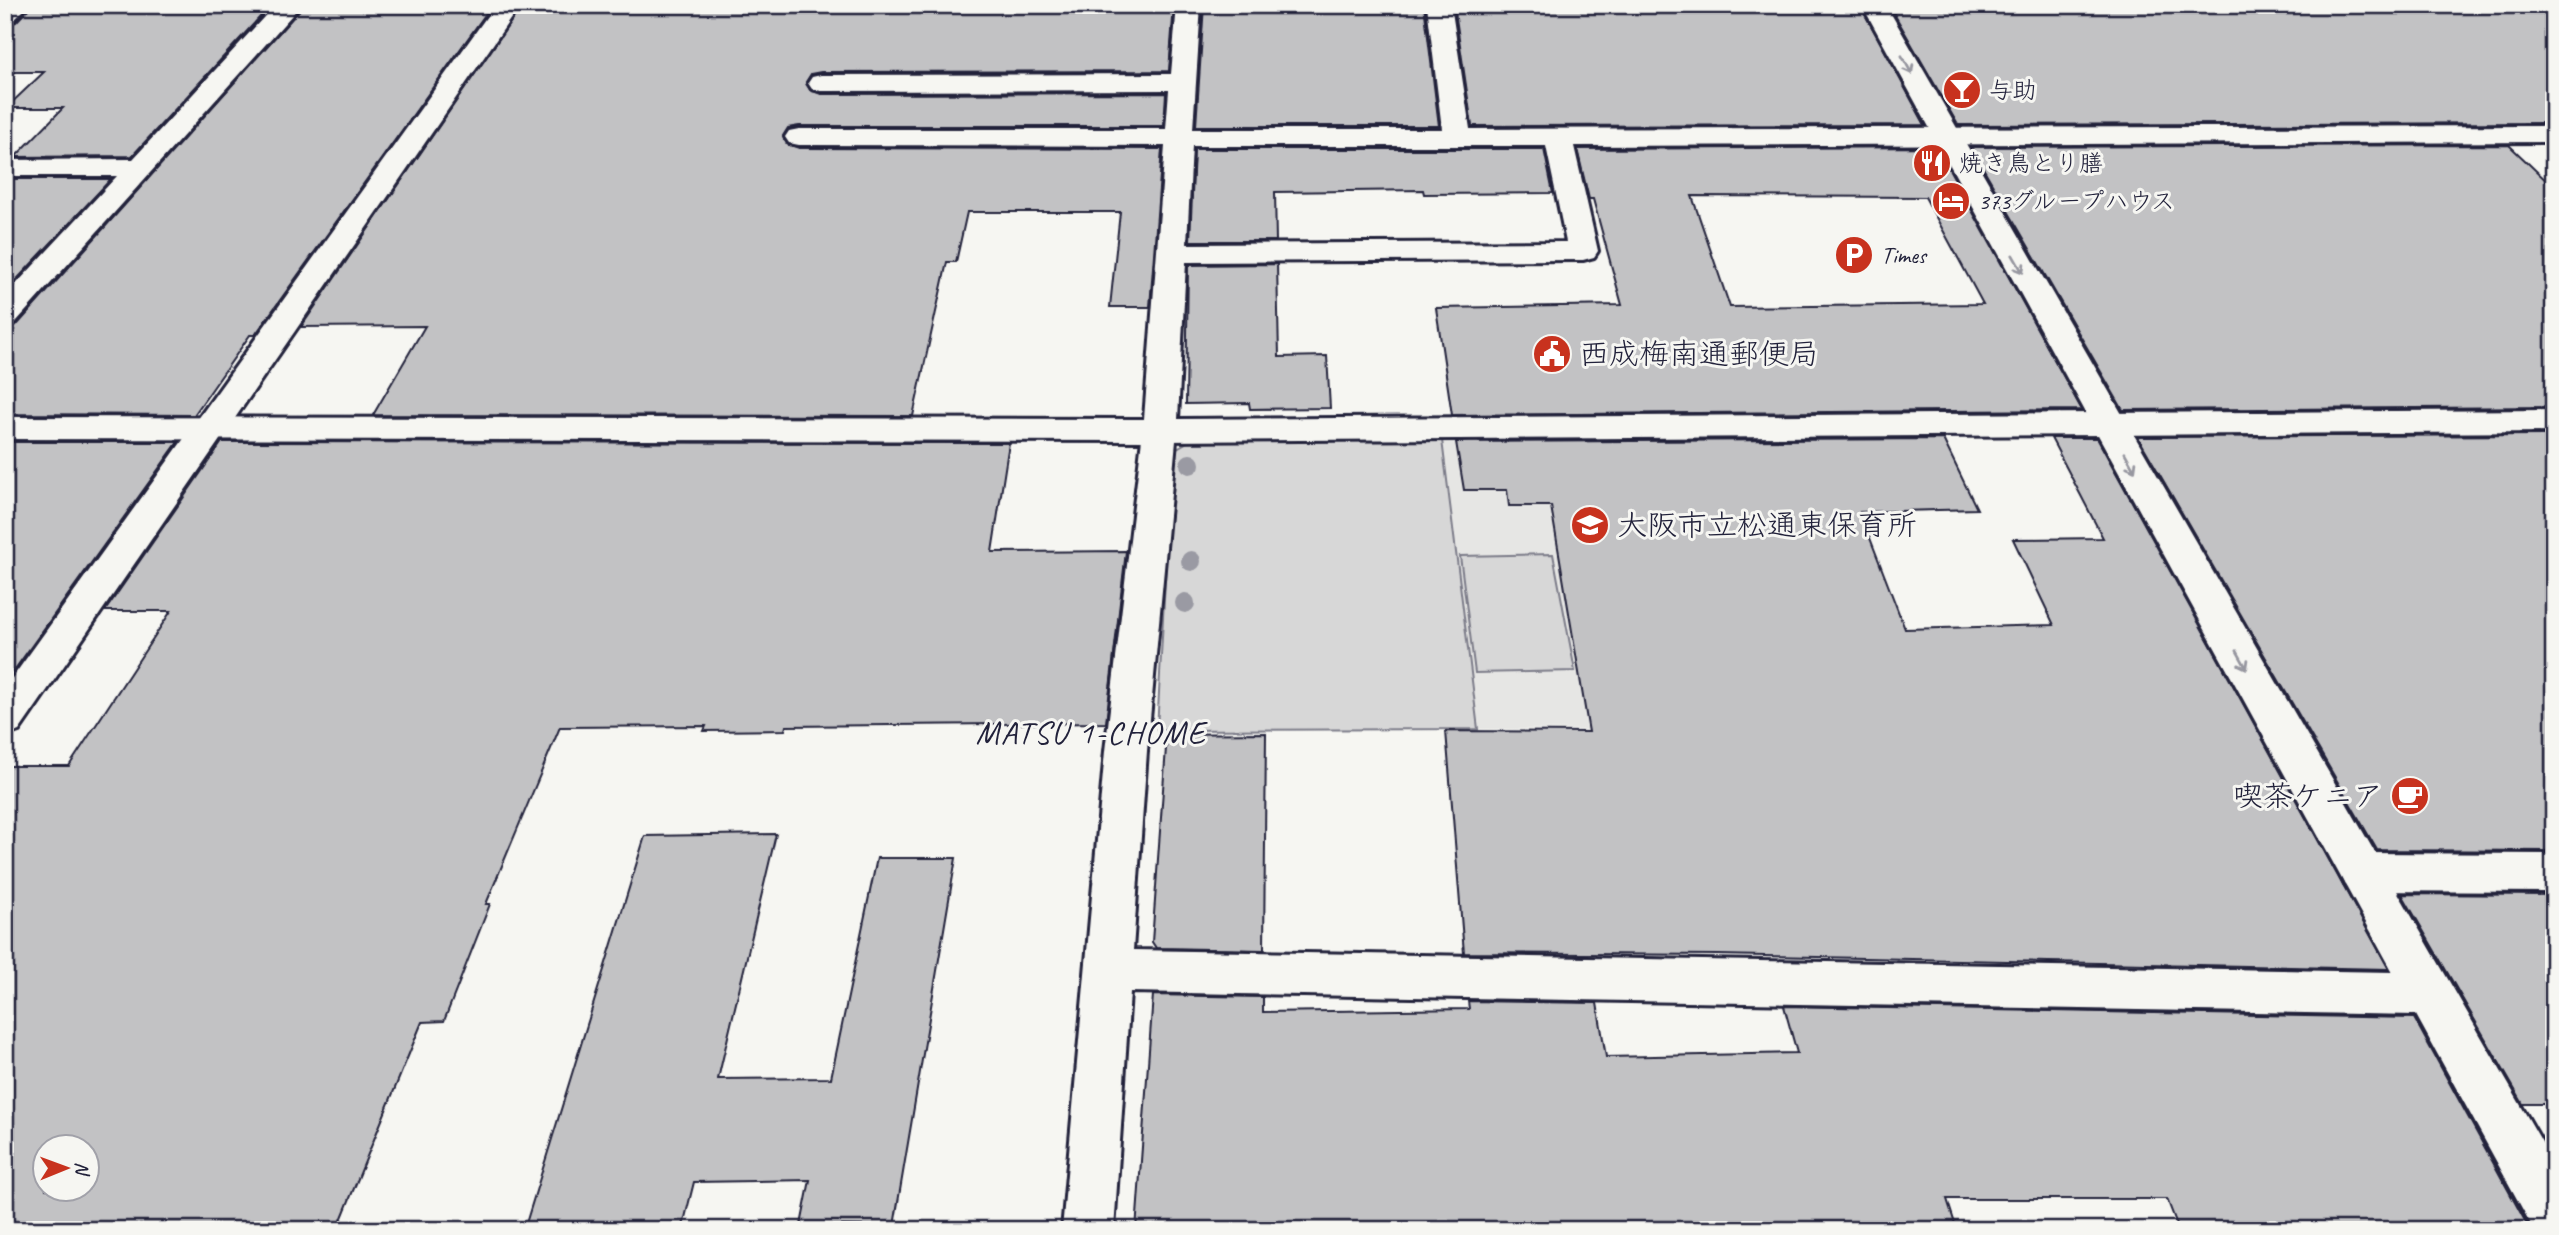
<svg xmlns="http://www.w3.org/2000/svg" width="2559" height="1235" viewBox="0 0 2559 1235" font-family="Caveat,'Klee One',sans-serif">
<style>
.built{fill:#e6e6e4}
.green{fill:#d7d7d7;stroke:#7c7c89;stroke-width:2}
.building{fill:#c2c2c4;stroke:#22223b;stroke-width:2;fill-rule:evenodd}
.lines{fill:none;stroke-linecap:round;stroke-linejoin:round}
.service-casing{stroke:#22223b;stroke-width:6}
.minor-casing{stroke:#22223b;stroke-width:6}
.service{fill:#f6f6f2;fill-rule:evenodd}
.minor{fill:#f6f6f2;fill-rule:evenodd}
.tree{fill:#9a9aa3}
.oneway{stroke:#9797a0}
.labels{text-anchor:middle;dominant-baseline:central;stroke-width:6;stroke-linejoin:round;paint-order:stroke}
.far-poi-label{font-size:24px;fill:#22223b;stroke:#f6f6f2;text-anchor:start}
.poi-label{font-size:30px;fill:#22223b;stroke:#f6f6f2;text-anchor:start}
.neighbourhood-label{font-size:32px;letter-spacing:2px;fill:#22223b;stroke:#f6f6f2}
</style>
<rect width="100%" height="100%" fill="#f6f6f2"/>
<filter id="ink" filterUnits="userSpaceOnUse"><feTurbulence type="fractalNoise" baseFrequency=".0143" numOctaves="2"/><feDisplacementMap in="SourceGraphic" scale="14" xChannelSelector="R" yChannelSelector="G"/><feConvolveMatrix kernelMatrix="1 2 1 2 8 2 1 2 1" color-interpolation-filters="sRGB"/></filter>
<g filter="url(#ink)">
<path class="built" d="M1442,440L1632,441L1702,731L1478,729Z"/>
<path class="green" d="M1191,440H1442L1478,729L1157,730L1172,451Z
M1553,554L1575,671L1475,673L1460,556Z"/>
<path class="building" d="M32,5H271L132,156L15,157L63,108H6L44,72H5V25L16,22Z
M304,5H492L255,335H250L194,415L5,414V327L18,324Z
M522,5H1174L1169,71L821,72L811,74L806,82L810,90L821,94L1166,93L1164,126H799L788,128L783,136L787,144L799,148L1162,149L1150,307H1110L1120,212H967L956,262H947L913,416L373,415L425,326L301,327Z
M1204,5H1424L1439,126H1196Z
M1454,5H1860L1925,125L1472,126Z
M1889,5H2554V123L1958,125Z
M2509,145L2554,188V407L2123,410L1971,147Z
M1937,147L2082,410L1452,415L1436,308L1622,305L1593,199H1589L1577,149ZM1692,196L1925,197L1983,304L1730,307Z
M1194,149H1544L1553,193L1424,194L1423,190L1275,192L1276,241H1190Z
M5,179H111L5,292Z
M1277,264L1279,357L1327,356L1330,408L1250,409L1249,403L1186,404L1188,265Z
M2554,435V851L2377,850L2138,437Z
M2051,438H2097L2389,969L1718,955L1464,953L1446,731L1589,732L1551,506H1509L1507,490H1464L1456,442L1943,439L1977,509L1860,512L1905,629L2054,625L2013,539L2103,538Z
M5,442H178L5,683Z
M222,442L1009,443L992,552L1126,551L1106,723L786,726L785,730L704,731L706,726L560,727L486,904H490L444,1021L422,1022L337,1230H5V766H69L171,611H105ZM46,1147H88V1189H46Z
M1266,733L1264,950L1156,948L1152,942L1167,734Z
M776,834L718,1079L831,1078L877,858H956L894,1226L801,1225L810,1180L694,1182L682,1230H524L645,836Z
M2402,894L2554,895V1104H2523Z
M1153,995L1263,997V1012L1469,1009L1468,1001L1597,1003L1606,1057L1797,1053L1784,1006L2414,1018L2530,1230H2179L2167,1199H1947L1957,1230H1136Z"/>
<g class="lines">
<defs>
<path id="service" d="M5,5H29L14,20L5,22Z
M1177,5H1201L1193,129H1442L1427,5H1451L1470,129L2554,126V142L1574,146L1598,251L1594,257L1583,260L1186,262L1178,419L2554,410V432L1160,441L5,439V417L1144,419L1165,146L799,145L789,143L785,137L789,131L799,129H1166L1169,90L821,91L812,89L808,83L812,77L821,75L1171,74ZM1192,146H1546L1566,242L1187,244Z
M2361,853L2554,854V892L2361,891L2345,885L2339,872L2345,859Z"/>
<path id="minor" d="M275,5H301L16,322L5,325V296L117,176H5V160L133,159Z
M495,5H520L19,731L5,736V688Z
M1862,5H1886L2554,1163V1230H2534L2416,1015L1130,992L1114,1230H1062L1105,751L1143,430L1148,422L1160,419L1172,422L1177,430L1147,751L1133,950L2393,972Z"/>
</defs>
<use href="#service" class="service-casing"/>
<use href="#minor" class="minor-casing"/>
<use href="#service" class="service"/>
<use href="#minor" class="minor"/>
</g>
<g class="tree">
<circle cx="1190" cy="464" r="10"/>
<circle cx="1191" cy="561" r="10"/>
<circle cx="1185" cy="603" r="10"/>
</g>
<defs><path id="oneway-shaft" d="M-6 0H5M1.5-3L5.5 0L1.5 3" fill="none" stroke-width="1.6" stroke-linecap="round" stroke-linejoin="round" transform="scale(1.75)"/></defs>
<g class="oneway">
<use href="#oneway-shaft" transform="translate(1907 65) rotate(61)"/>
<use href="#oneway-shaft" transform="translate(2018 264) rotate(60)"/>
<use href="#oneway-shaft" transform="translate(2130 462) rotate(61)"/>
<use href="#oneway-shaft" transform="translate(2242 660) rotate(61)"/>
</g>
</g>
<defs>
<symbol id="bar-disc" viewBox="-11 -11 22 22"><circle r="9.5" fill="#c8321e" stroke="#f6f6f2"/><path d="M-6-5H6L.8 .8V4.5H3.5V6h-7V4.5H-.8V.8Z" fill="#fff"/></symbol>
<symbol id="restaurant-disc" viewBox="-11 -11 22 22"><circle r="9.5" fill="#c8321e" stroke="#f6f6f2"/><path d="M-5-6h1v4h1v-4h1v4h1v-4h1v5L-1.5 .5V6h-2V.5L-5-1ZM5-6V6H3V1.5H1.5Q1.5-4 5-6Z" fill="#fff"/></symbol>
<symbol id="hotel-disc" viewBox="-11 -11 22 22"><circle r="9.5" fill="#c8321e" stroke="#f6f6f2"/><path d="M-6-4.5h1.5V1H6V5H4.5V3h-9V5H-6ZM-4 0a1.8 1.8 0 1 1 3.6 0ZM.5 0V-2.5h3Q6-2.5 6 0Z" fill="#fff"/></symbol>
<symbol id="parking-disc" viewBox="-11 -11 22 22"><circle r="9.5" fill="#c8321e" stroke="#f6f6f2"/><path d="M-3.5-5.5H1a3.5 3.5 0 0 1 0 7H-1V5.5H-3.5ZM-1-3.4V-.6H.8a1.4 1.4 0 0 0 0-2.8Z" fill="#fff"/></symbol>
<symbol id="civic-disc" viewBox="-11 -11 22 22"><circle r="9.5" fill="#c8321e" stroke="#f6f6f2"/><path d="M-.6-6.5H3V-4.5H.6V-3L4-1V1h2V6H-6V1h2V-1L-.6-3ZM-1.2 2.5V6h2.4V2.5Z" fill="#fff"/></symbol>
<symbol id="school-disc" viewBox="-11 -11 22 22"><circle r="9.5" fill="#c8321e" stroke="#f6f6f2"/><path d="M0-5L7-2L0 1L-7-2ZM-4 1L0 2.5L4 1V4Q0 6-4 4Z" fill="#fff"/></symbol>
<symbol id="cafe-disc" viewBox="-11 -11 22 22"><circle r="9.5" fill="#c8321e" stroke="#f6f6f2"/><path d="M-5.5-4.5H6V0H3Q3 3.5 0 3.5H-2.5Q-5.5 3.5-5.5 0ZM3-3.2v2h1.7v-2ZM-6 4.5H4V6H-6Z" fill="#fff"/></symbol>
</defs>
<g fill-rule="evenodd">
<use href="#bar-disc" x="1940" y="68" width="44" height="44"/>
<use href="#restaurant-disc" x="1910" y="141" width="44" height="44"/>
<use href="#hotel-disc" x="1929" y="179" width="44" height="44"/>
<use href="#parking-disc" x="1832" y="233" width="44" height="44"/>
<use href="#civic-disc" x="1530" y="332" width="44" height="44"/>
<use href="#school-disc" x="1568" y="503" width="44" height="44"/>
<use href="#cafe-disc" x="2388" y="774" width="44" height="44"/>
</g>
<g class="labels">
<g class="far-poi-label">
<text x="1989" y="90">与助</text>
<text x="1959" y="163">焼き鳥とり膳</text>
<text x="1978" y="201">373グループハウス</text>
<text x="1881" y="255">Times</text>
</g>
<g class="poi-label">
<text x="1579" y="354">西成梅南通郵便局</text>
<text x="1617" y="525">大阪市立松通東保育所</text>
<text x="2383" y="796" text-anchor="end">喫茶ケニア</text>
</g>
<g class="neighbourhood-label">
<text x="1091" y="732">MATSU 1-CHOME</text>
</g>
</g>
<rect width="2559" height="1235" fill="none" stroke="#f6f6f2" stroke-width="28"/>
<rect x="14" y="14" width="2531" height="1207" fill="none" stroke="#22223b" stroke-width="2.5" filter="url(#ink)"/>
<g transform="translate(66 1168) rotate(89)"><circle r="33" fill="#f6f6f2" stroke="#a1a1a9" stroke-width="2"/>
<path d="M0-5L12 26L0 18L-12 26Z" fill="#c8321e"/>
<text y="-10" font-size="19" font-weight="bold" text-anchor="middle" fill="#22223b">N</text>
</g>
</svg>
